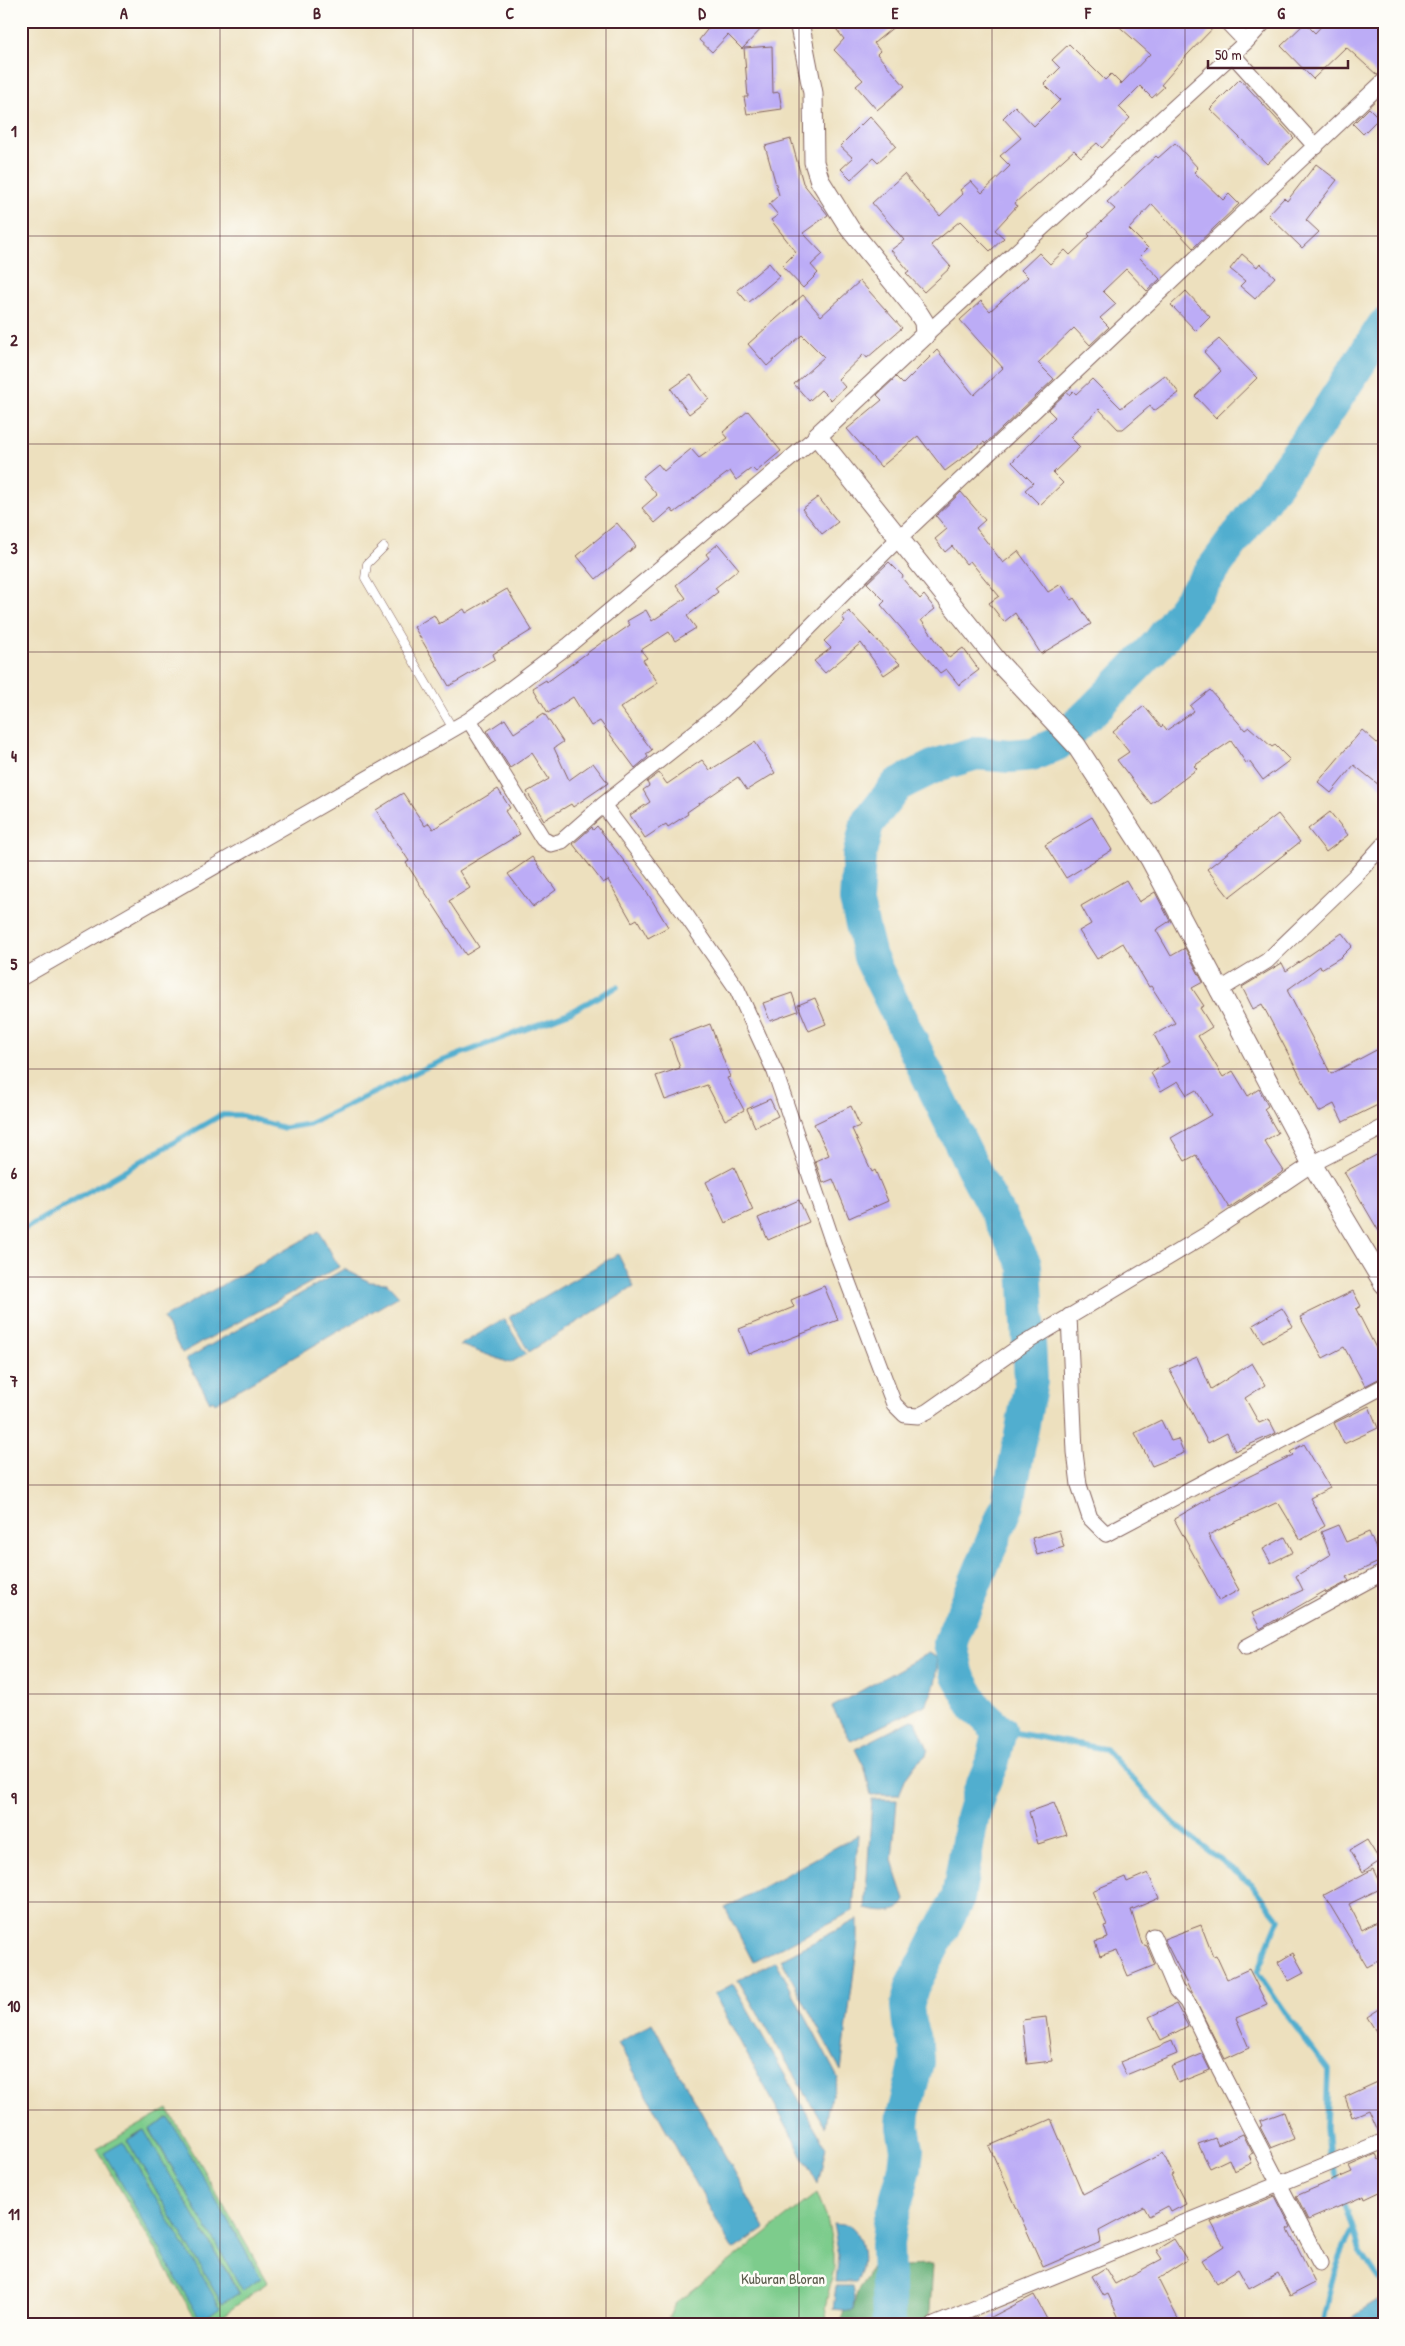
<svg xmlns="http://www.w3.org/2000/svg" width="1405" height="2346" viewBox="0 0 1405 2346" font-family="'Patrick Hand',sans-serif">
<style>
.green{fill:#7dcc8c;stroke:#64765c;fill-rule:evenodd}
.forest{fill:#66b078;stroke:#586852}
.water{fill:#51aecf;stroke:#4e667d}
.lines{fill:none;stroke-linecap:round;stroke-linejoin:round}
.stream{stroke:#51aecf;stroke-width:5.5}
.river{stroke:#51aecf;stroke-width:34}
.building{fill:#bcacf6}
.service-casing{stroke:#83635e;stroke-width:9}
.minor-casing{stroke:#83635e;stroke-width:17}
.tertiary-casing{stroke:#83635e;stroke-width:21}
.service{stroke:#fff;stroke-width:8}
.minor{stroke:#fff;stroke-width:15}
.tertiary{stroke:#fff;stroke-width:19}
.grid{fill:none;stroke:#4a1f2b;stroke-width:1;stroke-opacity:0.55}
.labels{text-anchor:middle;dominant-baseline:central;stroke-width:5;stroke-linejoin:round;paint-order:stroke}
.park-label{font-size:15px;fill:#5c5c4d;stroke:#fdfcf7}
.neatline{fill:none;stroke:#4a1f2b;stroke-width:2}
.grid-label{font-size:16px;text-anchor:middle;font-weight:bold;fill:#4a1f2b}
</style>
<rect width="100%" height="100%" fill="#fdfcf7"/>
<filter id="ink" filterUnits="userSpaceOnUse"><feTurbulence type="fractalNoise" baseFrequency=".02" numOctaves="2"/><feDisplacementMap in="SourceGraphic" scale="10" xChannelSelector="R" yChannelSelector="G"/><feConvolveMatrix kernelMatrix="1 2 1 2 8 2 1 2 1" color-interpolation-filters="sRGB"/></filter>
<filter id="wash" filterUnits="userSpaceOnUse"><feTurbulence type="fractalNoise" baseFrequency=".0096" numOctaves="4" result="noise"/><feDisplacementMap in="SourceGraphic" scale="20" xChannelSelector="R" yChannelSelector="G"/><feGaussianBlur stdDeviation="1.12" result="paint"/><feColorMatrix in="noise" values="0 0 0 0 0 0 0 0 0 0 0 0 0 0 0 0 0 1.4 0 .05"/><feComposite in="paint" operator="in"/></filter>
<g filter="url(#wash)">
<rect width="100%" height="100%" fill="#ede0be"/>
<path class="green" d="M168,2109L268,2282L210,2325H199L97,2149ZM168,2118L261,2278L243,2290L150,2130ZM143,2130L239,2292L222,2304L127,2140Z
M817,2193L827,2218L834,2254V2270L825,2306L828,2325H665L675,2304Z"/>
<path class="forest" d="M933,2265L930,2310L926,2325H839L844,2310L853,2311L857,2291L867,2277L870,2267Z"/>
<path class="water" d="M319,1231L339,1267L182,1353L163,1318Z
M618,1254L634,1287L529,1352L509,1317Z
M344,1269L370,1282L387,1283L399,1296L215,1403L213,1400L210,1402L186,1359Z
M504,1319L526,1354L510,1363L460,1345Z
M928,1653L936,1657C940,1672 934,1692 925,1705L851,1741L832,1707Z
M912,1720L916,1721L928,1749L926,1755L917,1763L906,1778L899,1795H871L865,1769L855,1749Z
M872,1800H897L892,1860L905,1900C901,1916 878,1912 865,1909Z
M858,1835L853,1911L753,1962L725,1908Z
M858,1919V1940L841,2071L781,1959Z
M776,1961L838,2078L828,2108L825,2127L738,1980Z
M733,1984L826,2147L818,2184L714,1994Z
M652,2023L765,2228L733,2250L618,2043Z
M169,2118L261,2278L243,2291L150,2129Z
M144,2130L239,2293L222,2304L127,2140Z
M123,2142L220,2307L201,2321L104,2153Z
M833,2224C838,2225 848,2224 852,2228C865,2240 866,2269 856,2282H836L839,2255Z
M836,2286H852L854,2297L853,2311L833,2309Z
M1384,2297V2325H1349L1347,2320Z"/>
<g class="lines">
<path class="stream" d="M21,1231L221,1115H239L284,1128L309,1124L429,1066L568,1013L617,987
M1000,1730L1105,1749L1176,1825L1251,1884L1279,1919L1257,1971L1283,2010L1328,2070L1326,2127L1328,2151L1339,2184
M1343,2198L1360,2250L1384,2286
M1322,2325C1329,2291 1336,2260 1353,2230"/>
<path class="river" d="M889,2325L887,2244L890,2223L905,2168L907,2149L903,2127L904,2113L917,2062L916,2046L909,2024L907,2006L912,1987L958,1898L972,1818L980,1791L993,1760L1000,1730L976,1708L958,1676L950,1643L1008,1504L1031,1381L1025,1265L973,1168L870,957L856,900L859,857L867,824L897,785L937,765L977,753L1010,756L1033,754L1057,744L1095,708L1158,644L1322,420L1384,325"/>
</g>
<g id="blocks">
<path class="building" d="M714,21H769L742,49L728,35L712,52L699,40Z
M830,21H901L874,43L880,51L877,54L905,86L877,110L856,86L863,80L834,50L844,39Z
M1113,21H1217V24L1188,54L1161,85L1164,87L1152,98L1140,86L1119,107L1130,118L1102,148L1097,143L1081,157L1074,150L1015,203L1017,206L995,230L1004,238L990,251L960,221L931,245L951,267L924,292L906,273L909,271L891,250L904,240L872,203L904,174L940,216L963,194L960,190L971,181L982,193L1010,166L1000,156L1021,138L1003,118L1015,106L1034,126L1060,100L1044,84L1060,68L1052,60L1069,44L1105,80L1111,74L1121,84L1150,54Z
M1326,21H1384V72L1377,75L1346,47L1313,79L1281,46L1305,23L1315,33Z
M772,46L773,93L779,92L782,109L747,114L744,97H748L744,48Z
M1240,79L1294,138L1267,164L1210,109Z
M1369,108L1379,118L1363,134L1353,124Z
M870,116L896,146L878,162L874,158L851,179L841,169L853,158L840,146Z
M791,139L803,183L828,215L803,233L823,254L811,265L818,273L803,288L782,266L796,252L771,220L778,215L769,204L779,195L765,146Z
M1175,143L1198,168L1194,172L1223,200L1229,194L1239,204L1193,248L1152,204L1129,229L1148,248L1139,257L1160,279L1147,291L1126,269L1103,291L1116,304L1100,318L1109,327L1090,345L1074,328L1038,363L1054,379L985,444L984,442L945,471L918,436L881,467L847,429L882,400L877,395L896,377L903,384L937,350L974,395L1003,368L960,320L981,301L990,311L1028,277L1021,270L1039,253L1050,264L1065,250L1070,255L1090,236L1088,234L1115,209L1107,202L1156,156L1158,158Z
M1316,164L1337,180L1306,220L1319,232L1302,248L1268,215L1284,198L1287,201Z
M1242,254L1257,267L1260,263L1275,277L1255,299L1240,286L1245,281L1230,269Z
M769,263L780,276L748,303L737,290Z
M860,281L902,328L867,358L864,354L838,379L845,387L831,400L821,390L809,401L794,384L824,357L802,335L767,366L748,344L803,295L821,316Z
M1186,291L1210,317L1196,331L1171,305Z
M1219,339L1257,378L1216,418L1195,396L1221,371L1204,352Z
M691,375L709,399L689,414L671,389Z
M1165,375L1179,393L1154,411L1150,406L1123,429H1118L1099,409L1070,437L1080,447L1053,473L1063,483L1040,505L1025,490L1033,483L1012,462L1055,417L1048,410L1067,392L1069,395L1073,391L1076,394L1092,379L1121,408Z
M748,411L781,451L756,472L752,468L736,480L730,471L674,513L671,509L655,523L642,508L657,495L642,477L658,464L664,471L691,449L699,458L728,438L723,432Z
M961,492L985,520L976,528L1003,563L1018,551L1048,592L1061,584L1071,600L1074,598L1091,624L1041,654L1015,613L1004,622L989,603L999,596L970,561L966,564L952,546L945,552L935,539L947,529L936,516Z
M818,497L838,522L822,534L802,509Z
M617,523L636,546L596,579L577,556Z
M718,544L739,569L715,588L718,592L687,616L696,628L675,641L669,632L641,650L647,658L643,660L658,683L620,708L652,750L646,754L648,757L635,768L600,721L591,726L573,697L548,713L533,688L546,680L547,682L605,640L607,641L630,625L627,621L646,610L652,621L686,598L676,585L709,558L706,554Z
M889,562L903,576L902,578L920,599L924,595L935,609L921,620L949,658L963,648L979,670L959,685L946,669L940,673L881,605L885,601L867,583Z
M507,589L532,630L493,654L495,659L449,686L414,627L434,615L439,624L464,609L466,613Z
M849,611L871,634L900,664L884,675L861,643L825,673L814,661L831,648L824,641L845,621L842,617Z
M1210,690L1245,730L1249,727L1272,747L1275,745L1290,760L1263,780L1249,761L1246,763L1231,741L1194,766L1197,769L1151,804L1117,760L1129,752L1113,732L1144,706L1161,727L1163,725L1167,730L1194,711L1190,706Z
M544,713L563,742L554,748L569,780L593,763L608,783L573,807L571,804L544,820L527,792L549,779L532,753L510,768L487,731L505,719L514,733Z
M1362,730L1384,749V789L1354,765L1331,793L1318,782Z
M755,742L775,773L747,790L738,777L687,812L688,814L668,827L666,824L645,838L630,815L650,802L643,790L649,786L647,782L659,773L667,784L702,760L710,770Z
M498,789L510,808L505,811L520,834L459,871L470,888L449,901L479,947L466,955L406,863L409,861L376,810L403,793L425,826L429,823L433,829Z
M1330,812L1348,835L1326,852L1308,829Z
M1278,814L1300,842L1229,897L1207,869Z
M1092,817L1112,850L1066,878L1045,845Z
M597,826L644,887L668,927L648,938L637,919L632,922L608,880L603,883L573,844L592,827L593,830Z
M532,857L556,890L533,907L508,874Z
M1126,880L1139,902L1155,892L1170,921L1156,930L1171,956L1185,948L1203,982L1192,988L1204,1006L1200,1008L1212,1027L1198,1036L1223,1077L1233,1071L1248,1096L1259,1089L1268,1106L1264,1109L1278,1133L1264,1141L1284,1171L1229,1208L1196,1155L1185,1161L1171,1138L1211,1115L1196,1090L1187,1095L1178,1081L1161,1091L1151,1073L1169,1062L1154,1035L1175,1023L1151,986L1149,987L1123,943L1097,959L1079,931L1091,924L1081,906Z
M1342,933L1352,946L1341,957L1321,969L1320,966L1287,990L1331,1074L1384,1046V1102L1343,1122L1334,1104L1319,1112L1262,1004L1253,1009L1242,987L1282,963L1286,971Z
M792,993L798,1011L770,1021L763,1003Z
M815,998L826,1024L809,1031L798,1005Z
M710,1024L730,1077L727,1078L744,1110L725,1120L707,1085L665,1100L656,1076L680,1068L670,1039Z
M770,1099L778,1116L755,1127L747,1109Z
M851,1106L860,1126L852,1129L872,1172L875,1170L888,1201L849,1218L833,1179L823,1183L815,1161L829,1155L814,1124Z
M1384,1151V1240L1344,1172Z
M734,1167L753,1210L725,1223L706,1182Z
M799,1200L809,1222L768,1240L758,1218Z
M824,1286L838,1320L749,1354L739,1329L794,1307L791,1300Z
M1353,1291L1361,1306L1356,1309L1377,1350L1384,1347V1376L1365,1386L1344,1347L1323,1358L1300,1317Z
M1282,1308L1293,1326L1263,1342L1253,1325Z
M1197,1357L1211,1389L1252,1363L1265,1385L1245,1398L1259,1423L1269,1419L1276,1433L1235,1451L1227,1433L1208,1443L1169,1369Z
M1369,1406L1378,1428L1344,1444L1334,1423Z
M1161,1420L1171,1441L1178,1439L1184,1453L1152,1466L1135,1433Z
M1304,1444L1330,1488L1310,1498L1325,1526L1301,1540L1278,1502L1208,1535L1239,1590L1219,1601L1174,1519L1210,1498L1209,1496L1293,1455L1290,1452Z
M1338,1525L1346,1542L1369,1532L1381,1561L1346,1577L1349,1581L1326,1593L1325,1591L1260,1629L1252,1613L1303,1590L1296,1576L1330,1555L1321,1532Z
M1059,1530L1064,1547L1037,1555L1032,1538Z
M1285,1537L1293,1552L1271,1563L1263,1549Z
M1054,1803L1067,1835L1038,1844L1029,1812Z
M1367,1840L1380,1861L1363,1872L1350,1850Z
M1373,1869L1382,1888L1349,1904L1362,1930L1378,1921L1384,1930V1958L1367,1967L1324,1895Z
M1148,1873L1159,1898L1131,1910L1142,1944L1147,1946L1155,1965L1128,1976L1117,1950L1100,1956L1095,1942L1108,1938L1104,1926L1107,1925L1092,1891L1125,1877L1127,1882Z
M1201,1925L1213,1956L1216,1955L1227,1979L1249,1969L1267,2005L1236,2018L1249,2048L1225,2059L1164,1939Z
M1293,1953L1304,1973L1289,1981L1278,1962Z
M1176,2004L1188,2026L1161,2040L1149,2017Z
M1384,2006V2044L1367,2017Z
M1046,2017L1052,2061L1027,2064L1022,2020Z
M1172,2041L1177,2054L1126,2075L1120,2062Z
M1202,2054L1210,2070L1178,2083L1171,2067Z
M1384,2079V2132L1379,2133L1369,2110L1352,2117L1345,2097Z
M1284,2112L1294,2139L1271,2148L1260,2127L1262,2126L1260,2121Z
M1051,2119L1083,2194L1163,2153L1173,2174L1171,2175L1186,2204L1171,2212L1168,2206L1149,2216L1144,2207L1099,2231L1101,2242L1043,2267L989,2146Z
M1243,2134L1253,2154L1249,2156L1252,2163L1234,2171L1229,2159L1210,2168L1198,2144L1215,2138L1218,2145Z
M1376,2154L1379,2160L1384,2157V2190L1365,2199L1364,2196L1308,2220L1296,2196L1352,2172L1349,2166Z
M1275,2196L1291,2227L1288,2229L1315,2283L1290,2296L1278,2273L1249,2289L1238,2269L1216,2283L1202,2260L1224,2246L1211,2222Z
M1174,2239L1187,2260L1158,2279L1181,2325H1122L1108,2294L1104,2296L1092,2276L1105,2268L1115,2284L1162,2259L1156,2250Z
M1034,2295L1050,2325H976Z"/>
</g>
</g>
<g filter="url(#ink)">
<use href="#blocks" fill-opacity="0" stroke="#83635e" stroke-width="1"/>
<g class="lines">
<defs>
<path id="service" d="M384,547L367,564L365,578L453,729"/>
<path id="minor" d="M1226,21L1246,42
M1232,54L1316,147
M925,335L1246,42L1265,21
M469,720L543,839L551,844L562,841L603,805L723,710L797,640L898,539L1384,81
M603,805L686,915L737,989L775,1072L832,1240L894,1404L905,1415L918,1416L928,1411L1022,1345L1209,1233L1312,1164L1384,1127
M21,978L469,720L569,645L817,436
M1218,991L1267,961L1355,876L1384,844
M1069,1316L1075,1452L1079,1485L1090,1518L1106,1534L1384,1386
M1246,1647L1384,1572
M1153,1936L1176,1990L1187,2002L1218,2066L1320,2263
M934,2325L1384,2141"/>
<path id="tertiary" d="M797,21L800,27L813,93L814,162L820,181L850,229L919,314L924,322L925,335L817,436L999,663L1076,745L1150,859L1312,1164L1384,1284"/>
</defs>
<use href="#service" class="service-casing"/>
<use href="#minor" class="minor-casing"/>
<use href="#tertiary" class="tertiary-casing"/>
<use href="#service" class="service"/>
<use href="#minor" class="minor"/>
<use href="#tertiary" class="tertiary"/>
</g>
</g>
<path class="grid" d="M220,21V2325M413,21V2325M606,21V2325M799,21V2325M992,21V2325M1185,21V2325M21,236H1384M21,444H1384M21,652H1384M21,861H1384M21,1069H1384M21,1277H1384M21,1485H1384M21,1694H1384M21,1902H1384M21,2110H1384"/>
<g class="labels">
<g class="park-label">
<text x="783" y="2278">Kuburan Bloran</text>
</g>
</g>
<rect width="1405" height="2346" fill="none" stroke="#fdfcf7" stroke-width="55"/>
<path d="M1208 60v8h140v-8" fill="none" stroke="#4a1f2b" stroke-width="2.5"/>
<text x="1215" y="60" font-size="15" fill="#4a1f2b" stroke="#fdfcf7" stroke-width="4" paint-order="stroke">50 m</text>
<rect x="28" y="28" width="1350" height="2290" class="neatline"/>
<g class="grid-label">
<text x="124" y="19">A</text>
<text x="317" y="19">B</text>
<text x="510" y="19">C</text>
<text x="702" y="19">D</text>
<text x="895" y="19">E</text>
<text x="1088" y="19">F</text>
<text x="1281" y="19">G</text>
<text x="14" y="137">1</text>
<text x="14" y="346">2</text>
<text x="14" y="554">3</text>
<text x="14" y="762">4</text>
<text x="14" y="970">5</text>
<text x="14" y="1179">6</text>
<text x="14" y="1387">7</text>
<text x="14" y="1595">8</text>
<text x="14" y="1804">9</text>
<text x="14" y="2012">10</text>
<text x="14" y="2220">11</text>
</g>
</svg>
